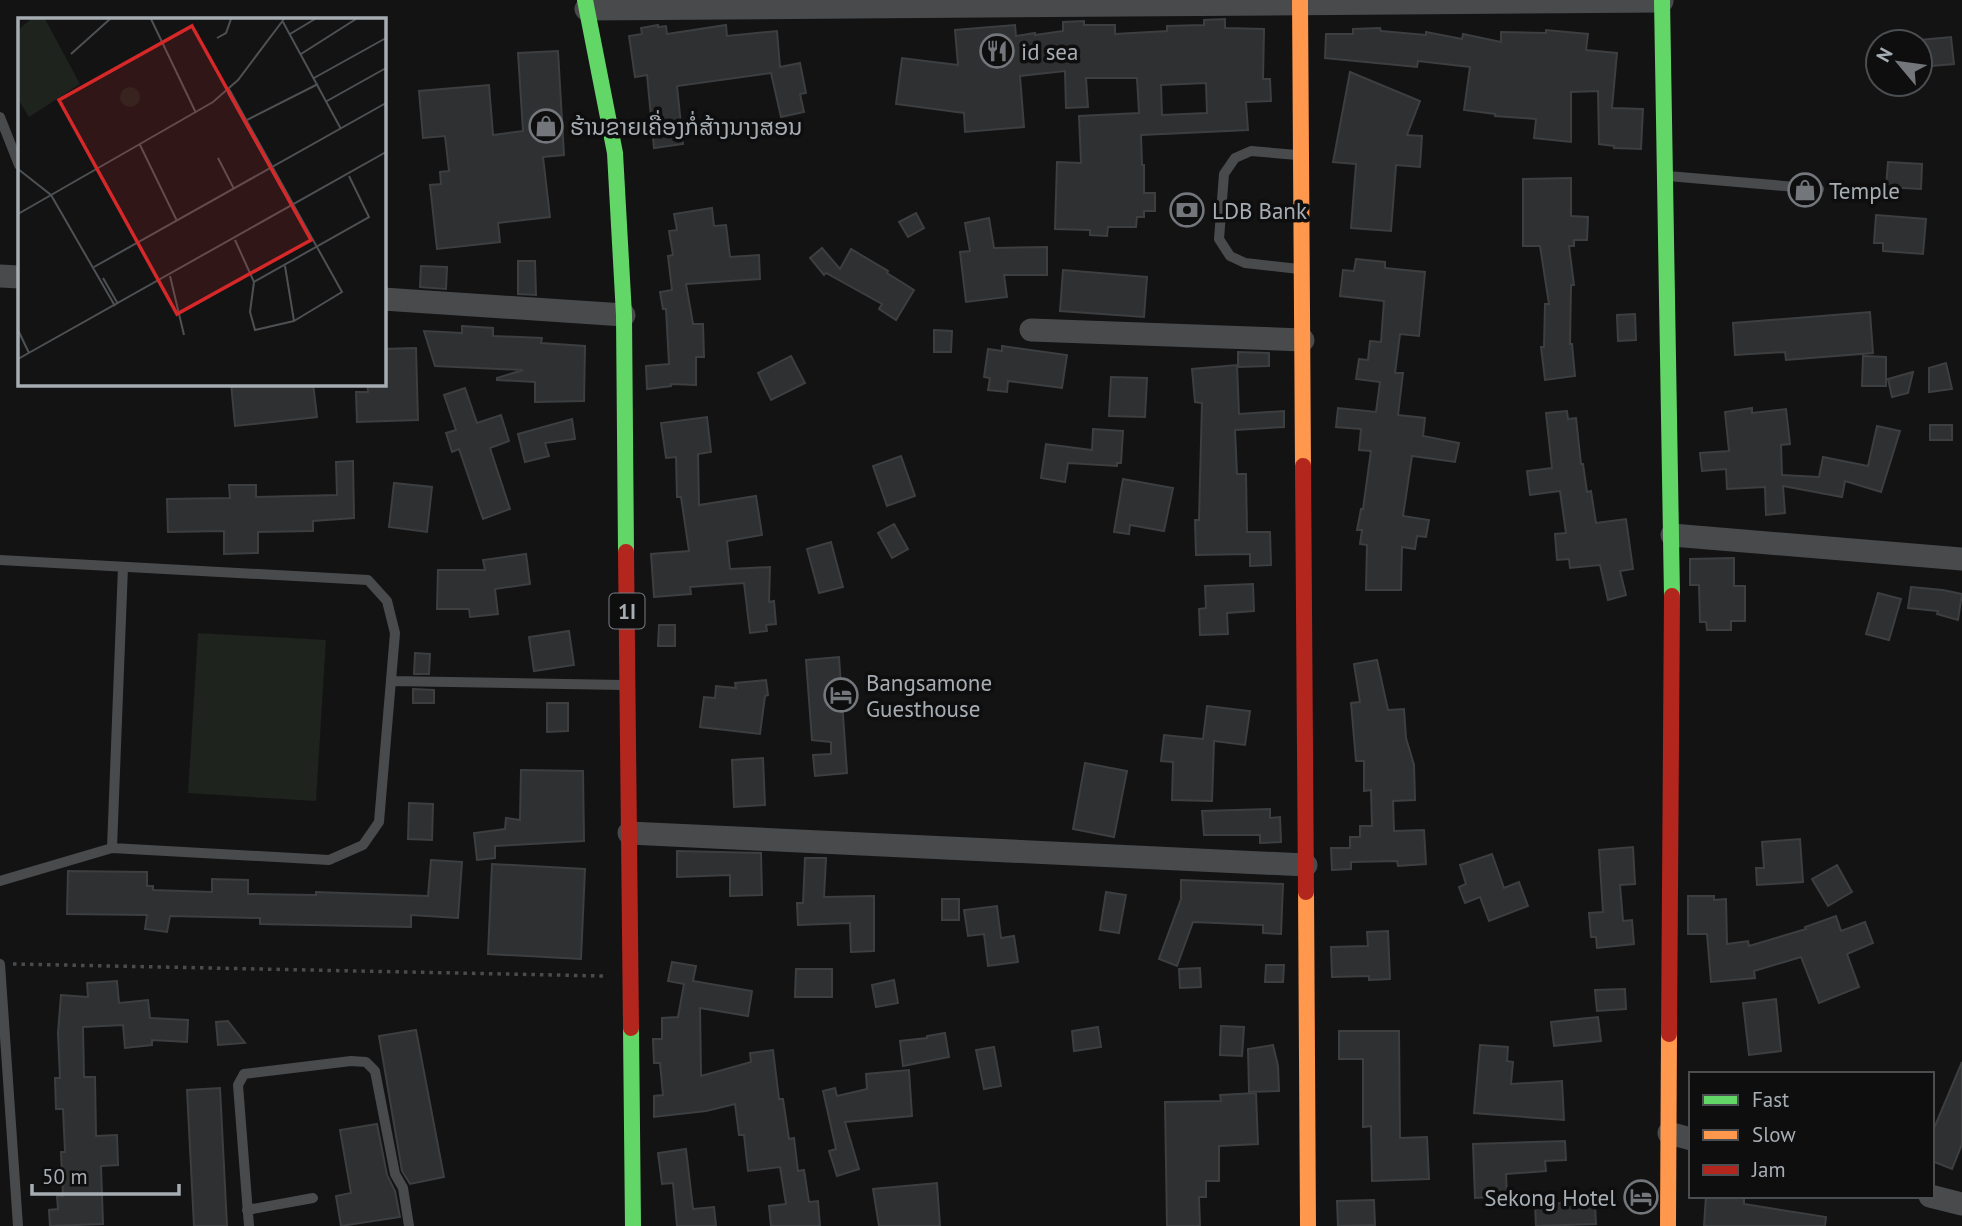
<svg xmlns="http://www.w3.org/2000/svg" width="1962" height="1226" viewBox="0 0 1962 1226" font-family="'PT Sans','Noto Sans Lao',sans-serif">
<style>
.grass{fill:#1e231e}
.building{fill:#2f3031;stroke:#3c3e40;stroke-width:2;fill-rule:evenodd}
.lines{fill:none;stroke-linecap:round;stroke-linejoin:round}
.path{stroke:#494b4d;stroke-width:3.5;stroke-dasharray:3.5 5;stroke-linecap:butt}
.lane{stroke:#484a4c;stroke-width:10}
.street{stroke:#484a4c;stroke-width:23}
.fast{stroke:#63d668;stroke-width:16}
.slow{stroke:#ff974d;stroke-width:16}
.jam{stroke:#b3261e;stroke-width:16}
.labels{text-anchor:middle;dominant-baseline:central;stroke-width:7;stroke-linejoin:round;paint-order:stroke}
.shield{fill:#0e0e0f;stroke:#787d82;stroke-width:2}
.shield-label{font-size:21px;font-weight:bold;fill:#a6adb3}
.poi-label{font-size:23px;fill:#a6adb3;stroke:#0e0e0f;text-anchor:start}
.inset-road{fill:none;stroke:#4e5154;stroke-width:2}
.view{fill:#d62828;fill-opacity:0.15;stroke:#d62828;stroke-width:3.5}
.inset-edge{fill:none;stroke:#a6adb3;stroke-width:3.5}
</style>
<rect width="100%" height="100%" fill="#131314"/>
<path class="grass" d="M198,633L326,640L316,801L188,793Z"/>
<path class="building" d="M1225,19V28L1264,29L1263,79H1270L1271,101L1246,102L1248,130L1141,135L1142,165H1144V193H1155V211H1144V217H1137L1136,227H1108L1107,236L1090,235V230L1055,229L1057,162L1081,163L1079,116L1139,113L1137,78H1086L1088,107L1066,108L1065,71L1020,76L1024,127L965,132L964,113L896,104L902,58L958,65L955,30L1015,25L1016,36L1035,33V35L1063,31V22L1084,21V25H1115V34L1167,31V26L1204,25V20ZM1206,83L1207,113L1162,115L1161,85Z
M658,25V27L666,26L667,34L726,25L727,36L777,31L780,67L800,63L806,93L800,94L804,112L781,117L771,73L677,86L683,144L654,148L647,75L635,77L629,36L642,34L641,28Z
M1380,28L1381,31L1426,35V32L1462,39L1463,34L1501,42V32L1546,33V30L1588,34L1586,50L1617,53L1612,108L1643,109L1641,149L1614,148V146L1599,144L1598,91L1571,92V142L1534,138L1536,119L1495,116V114L1464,110L1470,67L1418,61L1417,67L1325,58L1326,34H1353V29Z
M1951,37L1954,64L1920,67V40Z
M558,51L564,155L543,157L550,217L498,223L500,242L437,249L430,185L441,184L440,172L449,171L445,136L423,138L419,91L489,85L493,135L523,131L518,53Z
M1350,72L1420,101L1407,135L1422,136L1420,167L1396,165L1391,231L1351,228L1356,164L1333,162Z
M1888,162L1922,164L1921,189L1886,187Z
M1571,178V216L1588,217L1587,240H1574V246H1569L1574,285H1571L1570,344H1572L1575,376L1545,380L1541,347H1544L1545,304H1549L1540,246H1523V179Z
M712,208L714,226L726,225L730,257L759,255L760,279L686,284L693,324H703L704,357H696V385L671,384V386L647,389L646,366L669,364L666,309H663L660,292L672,290L668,256L673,255L669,231L677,230L674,214Z
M916,213L924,228L908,237L899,222Z
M1876,215L1926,219L1923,254L1883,251V243H1874Z
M989,218L994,248L1047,247V275H1004L1007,297L966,302L960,252L970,251L965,223Z
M822,248L840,269L851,249L888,271L887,273L914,290L896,320L879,309L882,304L826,273L824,275L810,258Z
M1356,259L1385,262V268L1425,272L1419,336L1400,334L1395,373H1403L1398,415L1425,418L1423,436L1459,443L1455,462L1412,456L1403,516L1429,520L1426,537L1417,536L1415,549L1402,547L1401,590H1366L1367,545L1360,544L1362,530H1357L1361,509H1363L1371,451L1359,450L1361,429L1336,427L1338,408L1376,412L1380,382L1356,379L1359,359L1368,360L1370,341L1381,342L1384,301L1340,296L1343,270L1354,271Z
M518,261H535L536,295L518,294Z
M421,266L447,267L446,289L420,287Z
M1063,270L1147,277L1144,317L1060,311Z
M1870,312L1873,353L1786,360L1785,352L1735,355L1733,323Z
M1635,314L1636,340L1618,341L1617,315Z
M462,326L493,328V336L542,338L541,343L585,346L584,401L535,402V382L497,380V378L523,370L435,366L424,331L462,333Z
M934,330L952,331L951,352H934Z
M1002,346L1067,355L1062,388L1008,381L1007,392L988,390L990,378L984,377L988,349L1002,351Z
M416,348L418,420L357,422L356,392H368L367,383H383V349Z
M1238,352L1269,353V366L1238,367Z
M791,356L805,383L771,400L758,373Z
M1863,356L1886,357V386H1862Z
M1946,363L1952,389L1929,392V368Z
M1237,365L1239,414L1284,411V427L1235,430L1237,474H1246L1247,532H1270L1271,565L1250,566V554L1196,555L1195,520H1199L1202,403L1195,402L1192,369Z
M1913,372L1908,393L1892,397L1888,379Z
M1111,377L1147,378L1145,417L1109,416Z
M231,383H313L317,417L235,426Z
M465,388L477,423L501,415L509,441L490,448L510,509L483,519L459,449L452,452L446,433L456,430L444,395Z
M1752,408V413L1786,409L1790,444L1781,445L1782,475L1819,477L1823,457L1868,466L1877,426L1900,431L1881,492L1845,481L1842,497L1783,486L1785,513L1766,515L1765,487L1727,489L1726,469L1702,471L1700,453L1729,451L1725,412Z
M1567,411L1568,419L1576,418L1581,464H1583L1587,492L1591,491L1596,523L1626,519L1633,569L1620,571L1626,595L1608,600L1600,565L1570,568L1569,559L1557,560L1555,534L1566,533L1560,491L1530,495L1527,471L1552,468L1546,413Z
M707,417L711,452L698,454L699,505L756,496L762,535L727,541L730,569L770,567L769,602L774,601L776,624L766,625L767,631L750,633L744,583L690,587L691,594L654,597L651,554L689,551L681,497H677L676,457L666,458L661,423Z
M572,419L575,439L545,443L549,456L525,462L518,434Z
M1930,425H1952V440H1930Z
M1093,429L1123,431L1121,463H1117V466L1068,463L1065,482L1041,478L1046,444L1092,450Z
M901,456L915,496L887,506L873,466Z
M353,461L354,518L313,521V531L258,532V553L224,554V531L168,532L167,499L230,498L229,485H256V497L337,495L336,462Z
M1123,479L1173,488L1164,531L1130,525L1129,534L1114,532Z
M394,483L432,487L427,532L389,527Z
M894,524L908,549L892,558L878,533Z
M831,542L843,587L819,593L807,549Z
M526,554L530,584L495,589L498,614L470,617L469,609H437L438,570H485L483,560Z
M1734,558V586H1745V621H1731V630H1707L1706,622H1700L1699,585H1690V559Z
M1253,584L1254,611L1227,613L1228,634L1200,635L1199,609L1206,608L1205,586Z
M1911,587L1943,590L1962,594L1958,620L1937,614L1938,611L1908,608Z
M1878,593L1901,599L1889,640L1866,634Z
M659,625H675V646H658Z
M569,631L574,665L534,671L529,637Z
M415,653L430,654L429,674H414Z
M839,657L847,773L815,776L813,755L831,754V742L812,740L806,660Z
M1377,660L1388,710L1404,709L1406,738L1414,765L1415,800L1393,801L1394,831L1424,830L1426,864L1398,866L1397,861L1351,862V869L1332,870L1331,848H1350V837H1360V826H1372L1371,790L1364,791V761H1356L1351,703L1360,702L1354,664Z
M766,680L768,695L765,696L760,734L700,727L704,697L715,698L716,686L736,688L735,683Z
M413,689L434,690V703H413Z
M547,703H568V731L547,732Z
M1207,706L1250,711L1245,745L1214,741L1212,801L1172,800L1173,762L1161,761L1164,735L1203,739Z
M763,758L765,805L734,807L732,760Z
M1085,763L1127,771L1114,837L1073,829Z
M521,770L583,771L584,841L495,846V858L477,860L474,833L505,829L506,818L520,820Z
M409,803L433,804L432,840L408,839Z
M1270,809V818L1280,817L1281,842L1260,843V835H1204L1202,811Z
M1800,839L1803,882L1757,885L1756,868H1764L1762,842Z
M1633,847L1635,884L1620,885L1623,921L1632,920L1634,944L1597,948L1596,937H1591L1589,913L1603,912L1599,850Z
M677,851L761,853L762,895L730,896V875L677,877Z
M1492,854L1504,888L1519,882L1528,906L1489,921L1480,897L1465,903L1459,887L1466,884L1460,865Z
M805,858H826L824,897L874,896V951L851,952L850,923L798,925L797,903H803Z
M431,860L462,862L458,918L411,915V927L260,924V918L170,916L167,932L145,929L147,915L67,914L68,871L147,872V886H153V890L212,892V879L248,880V894L316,895V892L428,896Z
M492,864L585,869L581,959L488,954Z
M1837,865L1852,892L1828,906L1812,879Z
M1181,880L1283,884L1281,934L1263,933V925L1193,922L1177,966L1159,959L1181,899Z
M1106,892L1126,895L1119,933L1100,930Z
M1688,896H1714V900L1726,899L1727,944L1748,941L1749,946L1806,929L1805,927L1836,916L1841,931L1865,922L1873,943L1847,954L1859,987L1819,1003L1801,957L1754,971L1755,978L1711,982L1707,934H1688Z
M942,899H959V920H942Z
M997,906L1001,938L1014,936L1018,962L988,966L984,934L968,936L964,910Z
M1388,931L1390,979L1369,980V976L1332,977L1331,947L1368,946L1367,932Z
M672,962L696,966L693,981L752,991L748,1016L700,1008L701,1076L751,1062L750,1053L773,1050L779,1099H783L789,1139L794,1138L798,1171L804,1170L809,1202L818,1201L820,1226H771L769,1206L786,1204L780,1167L748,1171L744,1135H739L735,1104L706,1111L654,1117V1096L663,1095L660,1063H654L653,1039H662V1018L678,1017L684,984L668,981Z
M1266,965H1284L1283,982H1265Z
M1200,968L1201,987L1180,988L1179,969Z
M796,969H832V997H795Z
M894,980L898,1003L876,1007L872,985Z
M117,981L119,1003L148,1000L150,1018L188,1020L187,1042L152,1040V1045L125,1048L123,1025L83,1027L84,1077H95L96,1136L117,1135L118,1165L101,1166L103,1224L50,1226L49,1210L58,1209L57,1196H63L61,1152H65L63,1109H56L55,1078H60L58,1033L61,995L88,997L87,983Z
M1625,989L1626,1009L1597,1011L1595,990Z
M1776,999L1781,1051L1749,1055L1743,1003Z
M1598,1017L1601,1041L1554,1046L1551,1022Z
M228,1021L245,1043L218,1045L216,1022Z
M1221,1026L1244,1027L1242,1056L1220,1055Z
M1098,1027L1101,1047L1074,1051L1072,1031Z
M416,1030L444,1177L410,1184L402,1171L379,1036Z
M1339,1031H1399L1400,1138L1427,1137L1429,1179L1372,1181L1371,1126L1363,1127V1059H1339Z
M945,1033L949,1057L903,1066L900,1041L927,1038V1036Z
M1273,1045L1278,1066L1279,1091L1249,1092L1248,1049Z
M1480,1045L1508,1047L1507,1061L1513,1062L1511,1084L1562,1081L1564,1120L1474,1113Z
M994,1047L1001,1086L984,1089L976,1050Z
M1962,1062V1144L1952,1169L1932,1161V1133Z
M909,1070L912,1116L845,1122L859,1169L837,1176L829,1151L836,1149L823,1091L835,1088L837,1096L867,1089L866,1074Z
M220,1088L227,1226H194L187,1090Z
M1256,1093L1258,1144L1219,1146V1181H1206V1197H1199L1200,1226H1167L1165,1102L1221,1101L1220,1095Z
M377,1124L387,1175L395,1191L400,1217L341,1226L336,1196L351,1193L340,1130Z
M1565,1141L1566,1160L1545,1161L1546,1171L1506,1174L1507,1196L1475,1198L1473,1144Z
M686,1149L693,1209L714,1207L716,1226H677L673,1183L662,1184L658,1153Z
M937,1183L940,1226H879L873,1189Z
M1706,1196H1744V1204L1826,1217L1825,1226H1704Z
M1374,1200L1375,1225L1338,1226L1337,1201Z
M1565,1203V1207L1595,1205L1596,1224L1536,1226L1535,1204Z"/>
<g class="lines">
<path class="path" d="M13,964L604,976"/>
<path class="lane" d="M0,117L19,165
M1297,155L1251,151L1235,158L1224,174L1219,239L1230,256L1245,263L1299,269
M1668,176L1819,189
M0,560L368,580L387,601L395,633L379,822L363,845L329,860L112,848L0,881
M391,681L623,685
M112,848L123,567
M0,964L18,1226
M247,1210L313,1198
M249,1226L238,1085L244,1074L351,1061L366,1062L375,1071L395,1174L403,1188L409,1226"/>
<path class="street" d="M586,9L1662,1
M0,276L19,277
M383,299L624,315
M1031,330L1303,340
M1672,535L1962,559
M629,833L1306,865
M1669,1133L1691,1139
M1930,1196L1962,1204"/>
<path class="fast" d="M585,0L615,153L624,315L626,552
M1662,0L1672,596
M631,1028L633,1226"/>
<path class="slow" d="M1300,0L1303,466
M1306,892L1308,1226
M1668,1226L1669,1034"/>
<path class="jam" d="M1303,466L1306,892
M626,552L631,1028
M1669,1034L1672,596"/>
</g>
<defs>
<symbol id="restaurant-ring" viewBox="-11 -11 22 22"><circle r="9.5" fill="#0e0e0f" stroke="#73777b" stroke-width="1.5"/><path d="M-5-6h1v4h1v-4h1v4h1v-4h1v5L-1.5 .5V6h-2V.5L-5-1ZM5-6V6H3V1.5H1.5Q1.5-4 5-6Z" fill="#73777b"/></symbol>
<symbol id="shop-ring" viewBox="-11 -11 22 22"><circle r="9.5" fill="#0e0e0f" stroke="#73777b" stroke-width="1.5"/><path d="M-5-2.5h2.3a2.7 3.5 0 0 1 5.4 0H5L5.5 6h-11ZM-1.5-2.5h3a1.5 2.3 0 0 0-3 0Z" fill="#73777b"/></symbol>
<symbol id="bank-ring" viewBox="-11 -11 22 22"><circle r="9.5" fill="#0e0e0f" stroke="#73777b" stroke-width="1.5"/><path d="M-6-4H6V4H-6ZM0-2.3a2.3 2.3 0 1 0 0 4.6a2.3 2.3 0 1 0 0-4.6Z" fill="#73777b"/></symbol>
<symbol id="hotel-ring" viewBox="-11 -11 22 22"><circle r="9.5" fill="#0e0e0f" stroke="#73777b" stroke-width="1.5"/><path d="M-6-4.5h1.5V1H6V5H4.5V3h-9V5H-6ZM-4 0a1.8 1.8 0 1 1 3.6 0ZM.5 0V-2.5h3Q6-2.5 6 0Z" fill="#73777b"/></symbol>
</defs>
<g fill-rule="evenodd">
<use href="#restaurant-ring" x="978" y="32" width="38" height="38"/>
<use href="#shop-ring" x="527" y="107" width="38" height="38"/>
<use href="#shop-ring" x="1786" y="171" width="38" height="38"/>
<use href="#bank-ring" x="1168" y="191" width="38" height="38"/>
<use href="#hotel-ring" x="822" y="676" width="38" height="38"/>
<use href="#hotel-ring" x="1622" y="1178" width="38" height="38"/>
</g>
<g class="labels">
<rect class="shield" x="609.5" y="593.5" width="35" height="35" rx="5"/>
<g class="shield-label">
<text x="627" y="611">1I</text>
</g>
<g class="poi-label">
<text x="1021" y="51">id sea</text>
<text x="570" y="126">ຮ້ານຂາຍເຄື່ອງກໍ່ສ້າງນາງສອນ</text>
<text x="1829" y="190">Temple</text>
<text x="1212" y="210">LDB Bank</text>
<text x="866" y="682">Bangsamone<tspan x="866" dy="26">Guesthouse</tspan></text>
<text x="1616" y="1197" text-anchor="end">Sekong Hotel</text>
</g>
</g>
<g transform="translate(18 18)">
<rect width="368" height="368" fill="#131314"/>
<path d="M13,1H27L62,66L11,99L0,81V12ZM102 79a10 10 0 1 1 20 0a10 10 0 1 1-20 0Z" fill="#1e231e"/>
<path class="inset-road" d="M133,1L178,95M265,4L323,111M272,16L297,1M199,20L208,15L213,1M53,36L92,1M283,36L338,1M296,60L368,20M211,71L324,274L276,303M210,75L264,171M309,83L368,50M229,102L300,66M122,127L159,203M200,140L216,171M0,151L33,177L97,288M0,196L195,84L220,62L266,1M217,222L236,264M267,248L276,303L237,312L232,294L236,264L351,199L331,158M76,249L368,85M152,258L166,317M85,260L100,286M0,312L11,335M0,341L368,134"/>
<path class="view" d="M174,8L293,222L159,296L41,82Z"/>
<rect width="368" height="368" class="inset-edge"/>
</g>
<rect x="1689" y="1072" width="245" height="126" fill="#0e0e0f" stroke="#4b4e51" stroke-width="2"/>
<rect x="1703" y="1095" width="35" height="10" fill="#63d668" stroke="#4b4e51" stroke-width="2"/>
<text x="1752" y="1107" font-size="21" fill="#a6adb3">Fast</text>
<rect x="1703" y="1130" width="35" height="10" fill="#ff974d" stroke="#4b4e51" stroke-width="2"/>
<text x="1752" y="1142" font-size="21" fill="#a6adb3">Slow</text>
<rect x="1703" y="1165" width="35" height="10" fill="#b3261e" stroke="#4b4e51" stroke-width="2"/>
<text x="1752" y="1177" font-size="21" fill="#a6adb3">Jam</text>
<g transform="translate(1899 63) rotate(299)"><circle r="33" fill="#0e0e0f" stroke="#4b4e51" stroke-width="2"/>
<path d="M0-5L12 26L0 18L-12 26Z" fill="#73777b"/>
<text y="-10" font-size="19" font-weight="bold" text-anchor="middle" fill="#a6adb3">N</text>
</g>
<path d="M32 1184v10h147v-10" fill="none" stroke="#a6adb3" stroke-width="3.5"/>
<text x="42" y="1184" font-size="21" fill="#a6adb3" stroke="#0e0e0f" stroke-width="5" paint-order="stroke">50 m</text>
</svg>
